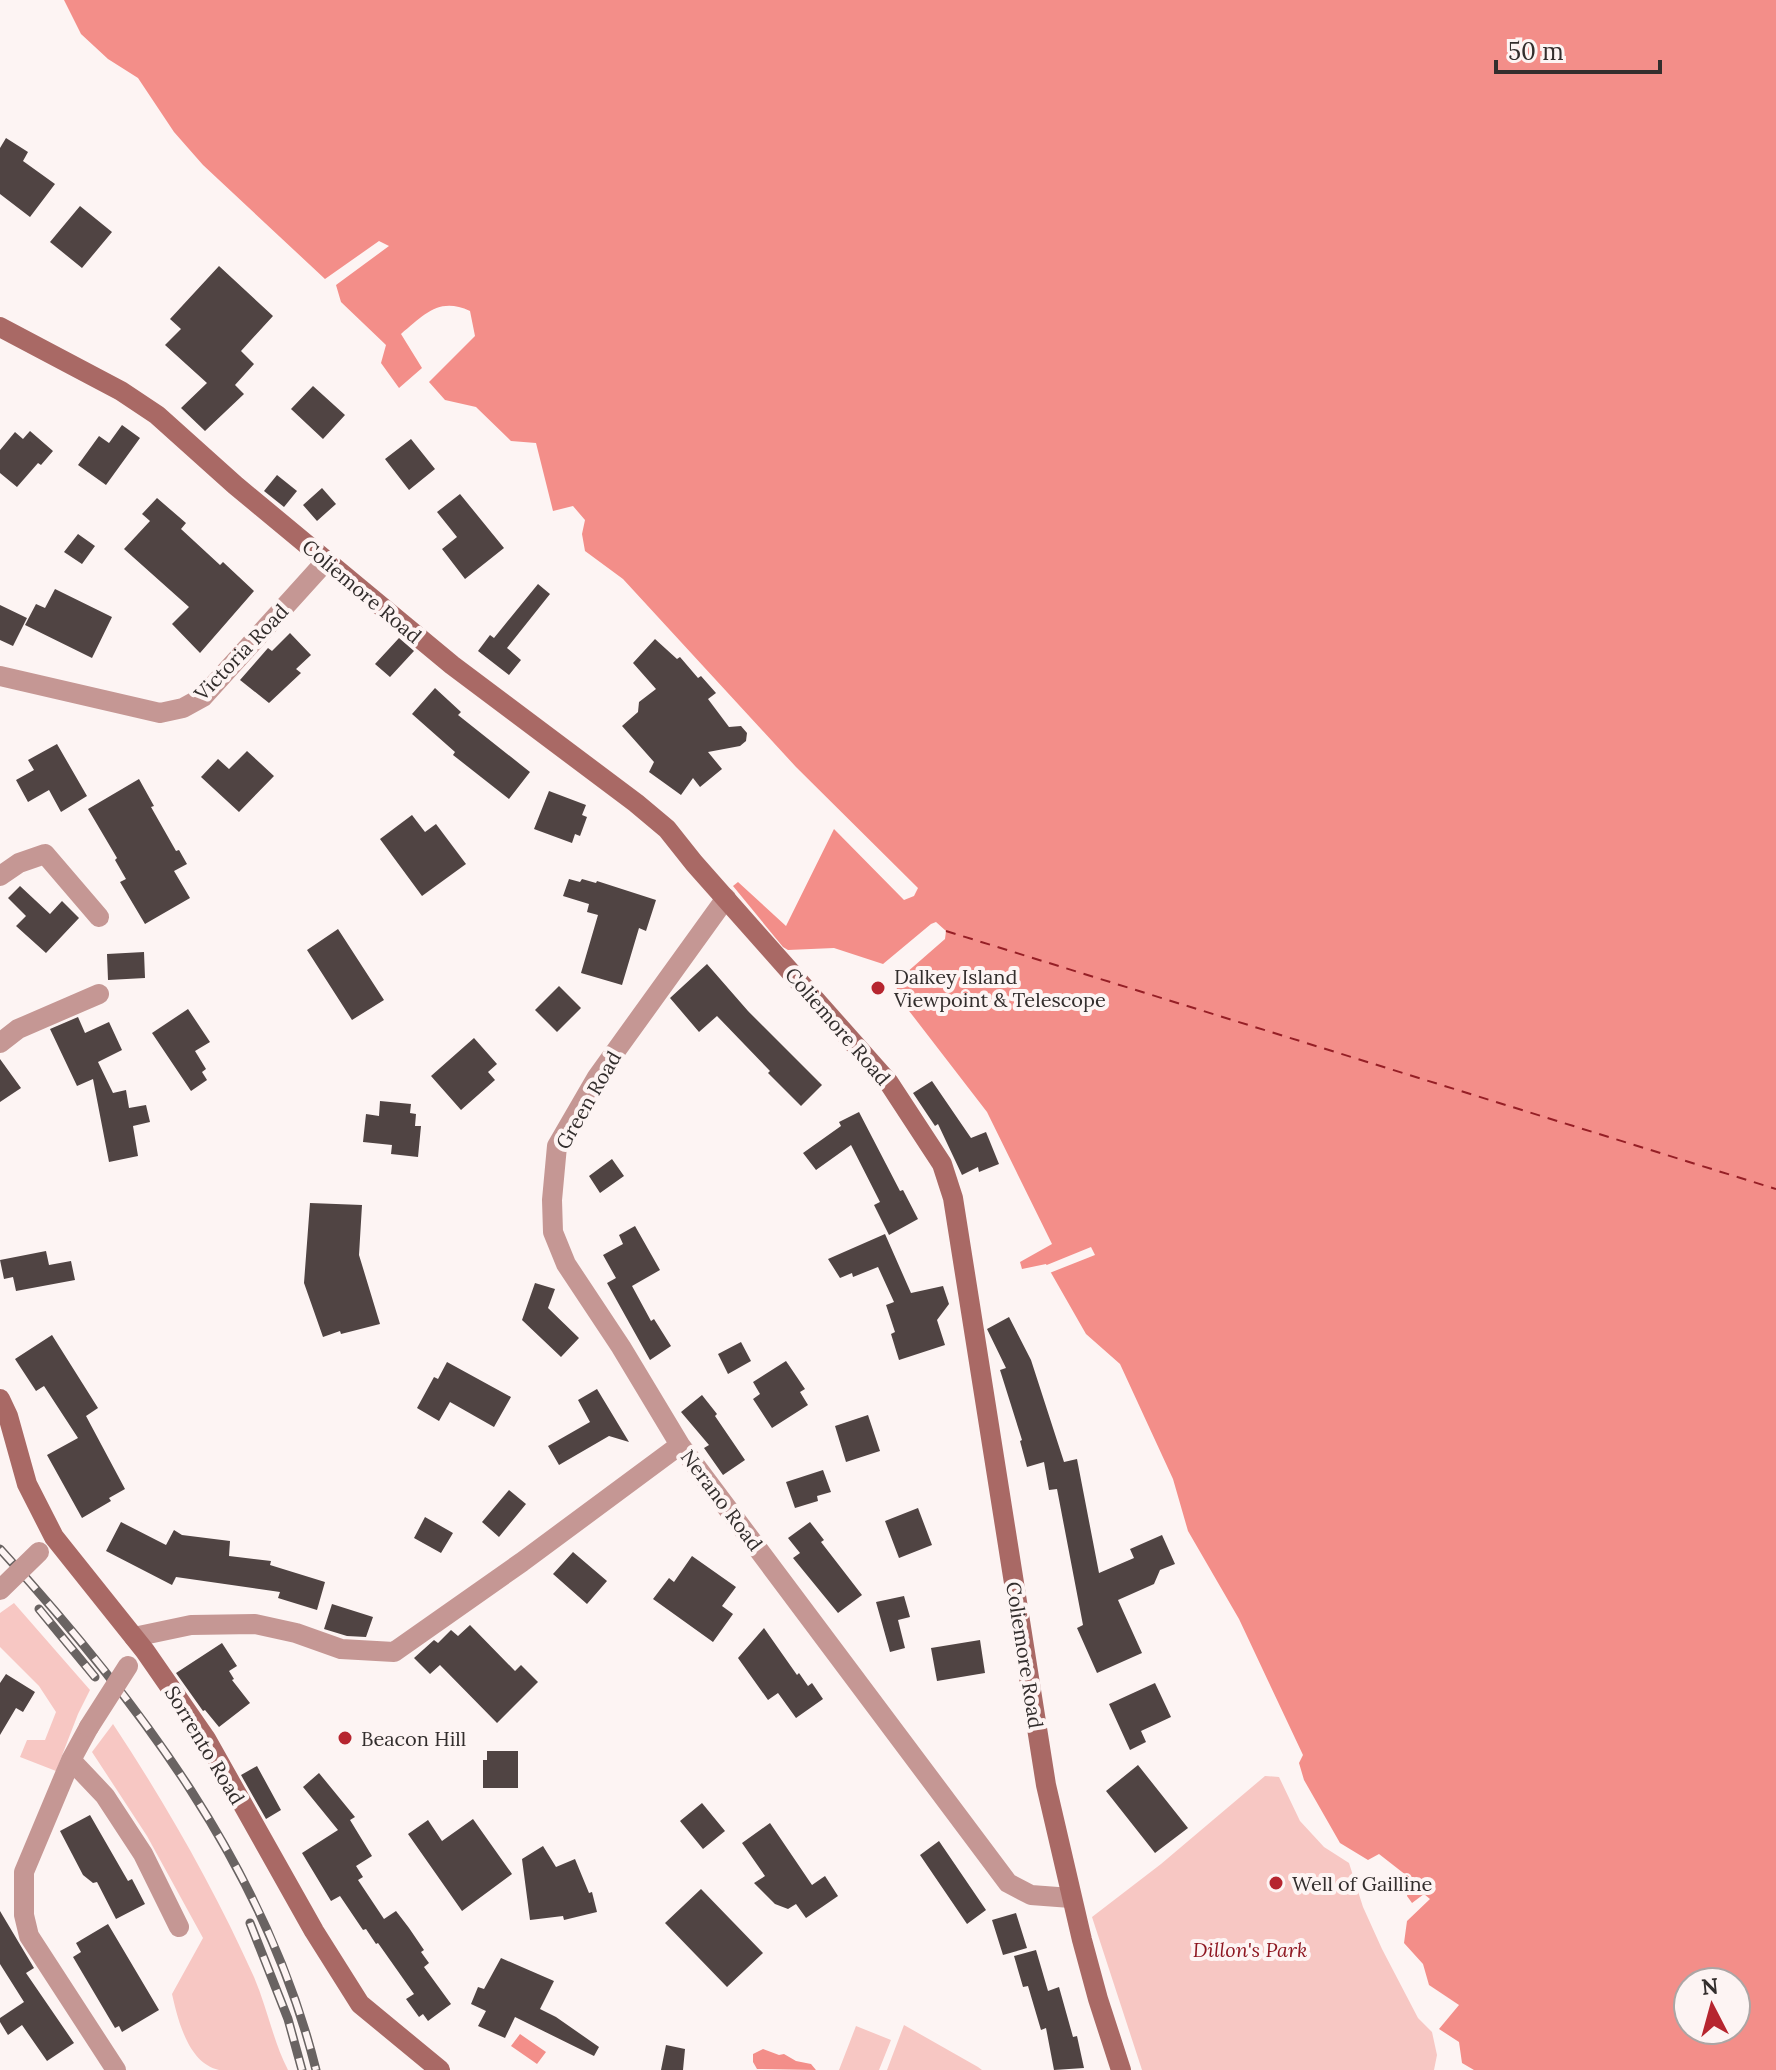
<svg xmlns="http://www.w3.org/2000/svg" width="1776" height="2070" viewBox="0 0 1776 2070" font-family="Lora,serif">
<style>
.green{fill:#f7c7c3}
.water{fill:#f38e89;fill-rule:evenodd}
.pier{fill:#fdf4f3}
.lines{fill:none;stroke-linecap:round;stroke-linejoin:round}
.ferry{stroke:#951f26;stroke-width:2;stroke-dasharray:10 8;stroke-linecap:butt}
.building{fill:#504443}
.street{stroke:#c59794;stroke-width:20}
.secondary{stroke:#a96965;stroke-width:20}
.rail-casing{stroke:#696362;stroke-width:9}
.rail{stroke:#fdf4f3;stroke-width:6;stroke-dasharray:18;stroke-linecap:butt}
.street-bridge{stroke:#c59794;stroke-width:20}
.poi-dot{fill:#b6252f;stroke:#fdf4f3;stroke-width:3}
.labels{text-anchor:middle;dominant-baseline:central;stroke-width:8;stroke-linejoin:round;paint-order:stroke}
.street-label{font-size:20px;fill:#332e2d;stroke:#fdf4f3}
.poi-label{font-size:20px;fill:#332e2d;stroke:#fdf4f3;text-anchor:start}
.park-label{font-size:20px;font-style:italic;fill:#8d151f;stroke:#fdf4f3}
</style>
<rect width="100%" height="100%" fill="#fdf4f3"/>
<path class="green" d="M14,1603L90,1690L78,1714L56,1771L20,1757L27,1740H45L56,1712L39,1686L0,1647V1613Z
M113,1724C166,1804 215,1890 254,1977C267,2007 273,2041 288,2070C268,2070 238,2070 219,2070C188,2063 178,2020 172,1994L203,1938L147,1836L92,1752Z
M1265,1776L1279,1777L1300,1821L1324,1847L1349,1863L1363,1907L1382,1949L1418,2018L1432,2032L1437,2055L1434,2070H1142L1092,1917L1161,1864Z
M904,2025L978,2067L982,2070H887Z
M856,2026L891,2040L879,2070H839Z"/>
<path class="water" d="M64,0H1776V2070H1474L1462,2063L1459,2042L1439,2029L1459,2005L1429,1985L1423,1964L1404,1943L1407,1921L1430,1899L1424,1894L1412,1903L1407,1896L1411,1879L1379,1854L1368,1860L1340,1843L1304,1780L1299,1763L1303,1755L1239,1619L1188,1531L1173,1479L1120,1364L1086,1334L1046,1264L1022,1269L1020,1262L1052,1244L987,1112L896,994L898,980L945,939L946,931L936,922L931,924L883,964L834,948L788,950L783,947L733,886L738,882L786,926L834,829L904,900L914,896L918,888L796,767L623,579L585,551L582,534L585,520L573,506L553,511L536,443L511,441L476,407L445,400L429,382L475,336L470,311C439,297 425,314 401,334L422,368L399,388L381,363L386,345L341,302L336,285L389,246L379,241L325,279L203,165L174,132L138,78L108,59L81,34ZM1688,1982H1736V2030H1688Z
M520,2034L546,2052L537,2064L511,2046Z
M763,2049L779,2055L784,2054L796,2061L811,2064L816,2070L757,2069L753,2062V2054Z"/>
<path class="pier" d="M1091,1247L1095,1255L1047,1274L1044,1268L1032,1271Z"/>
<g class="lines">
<path class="ferry" d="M946,931L1776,1189"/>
</g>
<path class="building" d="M6,138L28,152L23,161L55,184L30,217L0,194V148Z
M80,206L112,232L82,268L50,242Z
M219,266L273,316L241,351L254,364L235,385L244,394L205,431L181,408L207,383L165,345L181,329L170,319Z
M313,386L345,415L323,439L291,409Z
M122,425L140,438L106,485L78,465L99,436L109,443Z
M30,431L53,451L41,465L38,463L17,487L0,473V450L15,432L23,439Z
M411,439L435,469L409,490L385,459Z
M277,475L297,491L284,507L264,491Z
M322,488L336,504L317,521L303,505Z
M460,494L504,548L465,579L442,549L457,537L437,512Z
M157,498L186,523L181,529L220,565L223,562L254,591L200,653L172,624L189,607L124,549L150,521L142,514Z
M78,534L95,546L82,564L64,552Z
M538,584L550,594L507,648L521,660L509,675L478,651L490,635L494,638Z
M55,589L112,617L92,658L25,625L36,604L45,608Z
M0,605L27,618L13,646L0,640Z
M290,633L311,655L296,669L301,673L269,703L240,680L268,648L272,651Z
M399,638L414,651L390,677L375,664Z
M655,639L677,659L680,657L698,678L701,676L716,693L708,699L729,727L741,726L747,733L746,741L740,746L708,752L722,769L700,787L693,778L681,795L649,772L654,762L622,726L638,712L639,702L656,689L633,663Z
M435,688L461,712L458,715L530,772L509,799L453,755L455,752L412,714Z
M57,744L87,796L61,812L49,790L28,802L16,780L34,770L28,760Z
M247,751L274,776L239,812L201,777L218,759L229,769Z
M139,779L154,806L151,807L176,851L179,850L187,864L174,871L190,898L145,924L120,882L126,879L115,860L117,858L88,809Z
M549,791L586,805L582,815L587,817L580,836L575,834L572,843L534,829Z
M412,815L425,832L436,824L466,864L422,896L380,839Z
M569,879L580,882L582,879L596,883L597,881L656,900L646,931L639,928L622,985L581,973L598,915L587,912L589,904L563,896Z
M20,886L50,914L62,901L79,918L46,953L16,926L26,916L8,898Z
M338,929L384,1000L352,1020L307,950Z
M144,952L145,978L108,980L107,954Z
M707,964L748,1011L822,1085L801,1106L768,1073L770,1071L717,1016L699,1032L670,998Z
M559,986L581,1008L557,1032L535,1010Z
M188,1009L210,1042L195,1051L206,1069L202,1072L207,1080L191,1091L152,1033Z
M78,1017L85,1033L109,1022L122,1050L98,1062L113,1093L126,1090L129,1108L146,1105L150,1122L133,1126L138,1156L109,1162L93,1079L77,1086L50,1029Z
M474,1038L497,1064L488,1072L495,1080L461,1110L431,1076Z
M0,1059L21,1088L0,1102Z
M932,1081L971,1138L986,1132L999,1164L979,1172L978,1167L962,1175L938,1124L935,1126L913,1093Z
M380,1101L411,1104L410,1113L416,1114L415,1126H421L418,1157L391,1154L392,1145L363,1142L366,1114L379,1116Z
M859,1112L900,1191L903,1190L918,1219L889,1235L874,1205L880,1202L851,1145L816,1170L803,1153L841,1126L839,1122Z
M612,1159L624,1176L600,1193L589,1176Z
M310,1203L362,1205L359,1255L380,1324L341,1334L340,1331L323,1337L304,1283Z
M635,1226L660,1270L632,1286L651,1321L654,1319L671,1346L650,1360L607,1283L616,1278L603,1255L623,1244L619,1235Z
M885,1234L911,1293L943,1286L949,1304L937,1320L945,1345L899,1360L891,1334L895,1332L886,1305L894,1302L878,1267L853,1277L852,1273L840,1278L828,1259Z
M46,1251L49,1265L71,1261L75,1280L16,1291L13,1277L4,1279L0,1260Z
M535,1283L555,1289L548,1308L579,1338L561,1357L522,1320Z
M1009,1317L1031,1360L1064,1462L1077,1459L1099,1573L1134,1558L1130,1549L1162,1535L1175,1564L1160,1570L1154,1584L1118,1600L1142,1653L1097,1673L1077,1628L1083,1625L1057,1489L1049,1490L1044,1462L1027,1467L1020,1441L1022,1440L1000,1370L1006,1368L987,1329Z
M52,1335L98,1408L86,1416L125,1489L109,1498L111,1501L82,1518L47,1455L78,1438L44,1386L36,1391L15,1359Z
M741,1342L751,1361L728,1374L718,1354Z
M786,1361L805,1389L800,1392L808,1405L772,1428L753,1399L760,1394L753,1382Z
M447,1362L511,1397L494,1427L450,1402L439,1421L417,1408L434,1377L438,1379Z
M597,1389L629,1442L609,1436L559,1465L548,1446L590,1422L578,1400Z
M702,1395L717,1414L715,1416L745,1460L723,1475L704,1448L709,1445L681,1412Z
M868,1415L880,1451L846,1462L835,1426Z
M823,1470L831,1492L817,1496L818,1501L795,1508L786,1482Z
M509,1490L526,1504L499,1537L482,1522Z
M918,1508L932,1545L899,1558L885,1521Z
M425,1517L453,1533L441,1553L414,1538Z
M121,1522L166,1545L174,1530L182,1535L230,1541L229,1556L271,1561L270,1565L325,1582L317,1610L278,1598L280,1592L176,1577L172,1585L106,1551Z
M810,1522L824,1540L821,1542L862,1595L838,1613L793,1558L800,1553L788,1538Z
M573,1552L607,1581L587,1604L553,1574Z
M692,1556L736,1587L722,1606L733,1614L713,1642L653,1599L669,1578L674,1582Z
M904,1596L910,1617L898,1620L905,1648L890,1652L876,1602Z
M332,1604L373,1617L366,1637L347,1636L324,1629Z
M470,1625L515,1671L521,1665L538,1682L497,1723L440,1665L430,1674L414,1658L434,1640L438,1643L451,1630L458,1636Z
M764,1628L797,1675L799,1673L808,1686L812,1683L823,1699L796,1718L778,1693L768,1700L738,1658Z
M980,1640L985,1673L937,1681L931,1648Z
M222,1643L237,1666L229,1671L234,1679L232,1680L250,1703L219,1727L205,1710L203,1711L176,1673Z
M6,1674L35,1692L23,1712L16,1708L0,1735V1683Z
M1155,1683L1171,1717L1141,1731L1146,1742L1130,1750L1109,1704Z
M487,1751H518V1788H483V1760H487Z
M1138,1765L1188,1828L1155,1853L1106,1791Z
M257,1766L281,1810L266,1819L241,1775Z
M319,1773L355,1817L350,1820L372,1856L356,1866L363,1877L358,1880L384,1919L396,1911L409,1928L424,1950L421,1952L429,1963L424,1967L451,2004L428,2021L423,2014L419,2017L406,1999L414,1994L378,1943L376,1944L366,1929L363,1930L340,1896L331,1901L302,1853L338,1830L303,1787Z
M702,1803L725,1831L703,1849L680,1821Z
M90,1815L128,1881L132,1879L145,1904L116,1919L97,1882L93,1883L83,1875L60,1831Z
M473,1819L512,1874L462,1911L408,1834L428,1820L442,1841Z
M770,1823L812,1885L825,1876L838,1896L806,1918L796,1904L788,1909L775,1904L754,1883L765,1876L742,1843Z
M939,1841L986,1910L967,1924L920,1855Z
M543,1846L556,1867L575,1859L589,1893L592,1892L597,1912L564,1920L563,1916L530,1920L522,1859Z
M701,1889L763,1953L727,1987L665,1923Z
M0,1911L34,1968L26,1973L74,2043L47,2061L22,2025L8,2035L0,2022V2018L24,2002L0,1964Z
M1016,1913L1027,1948L1003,1955L992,1920Z
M108,1924L159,2010L122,2032L119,2026L115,2028L73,1957L81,1952L76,1943Z
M1036,1950L1048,1991L1059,1987L1073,2037L1077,2036L1084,2068L1054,2070L1046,2028L1041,2030L1028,1986L1023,1987L1014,1956Z
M501,1958L554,1981L540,2009L556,2017L599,2047L594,2056L515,2017L505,2038L478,2026L486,2011L471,2004L478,1987L484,1989Z
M666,2045L685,2049L683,2070H661Z"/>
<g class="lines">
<path class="street" d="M0,676L160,713L183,708L203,697L326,561
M0,876L19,863L45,854L99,917
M0,1043L18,1029L99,994
M680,1445L621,1347L566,1264L553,1232L552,1200L557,1146L597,1077L726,898
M134,1637L191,1625L255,1624L296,1633L341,1649L394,1652L522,1562L680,1445L1008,1883L1031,1895L1071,1898
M89,1727L71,1760L24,1872V1915L29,1936L116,2070
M71,1760L105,1796L143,1854L179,1927"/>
<path class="secondary" d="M0,327L121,391L157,415L235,485L452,665L636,803L667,829L694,863L889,1083L942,1164L953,1198L1046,1785L1082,1940L1098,1999L1121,2070
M0,1399L8,1416L27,1484L54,1537L145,1651L206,1739L314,1931L360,2004L440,2070"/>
<defs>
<path id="rail" d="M0,1549C137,1699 266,1868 316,2070
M39,1609L95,1677
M250,1923L288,2019L302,2070"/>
</defs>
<use href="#rail" class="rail-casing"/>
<use href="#rail" class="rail"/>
<path class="street-bridge" d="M0,1590L39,1552
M89,1727L128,1666"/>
</g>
<g class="poi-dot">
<circle cx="878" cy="988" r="8"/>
<circle cx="345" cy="1738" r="8"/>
<circle cx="1276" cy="1883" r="8"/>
</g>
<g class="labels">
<g class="street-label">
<text transform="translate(362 591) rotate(40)">Coliemore Road</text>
<text transform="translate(241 652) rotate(-46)">Victoria Road</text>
<text transform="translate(838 1026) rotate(49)">Coliemore Road</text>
<text transform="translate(588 1100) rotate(-60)">Green Road</text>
<text transform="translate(722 1500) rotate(53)">Nerano Road</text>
<text transform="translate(1025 1655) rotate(81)">Coliemore Road</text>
<text transform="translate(205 1745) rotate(59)">Sorrento Road</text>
</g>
<g class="poi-label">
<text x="894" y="976">Dalkey Island<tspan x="894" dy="23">Viewpoint &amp; Telescope</tspan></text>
<text x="361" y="1738">Beacon Hill</text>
<text x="1292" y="1883">Well of Gailline</text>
</g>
<g class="park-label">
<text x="1250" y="1949">Dillon's Park</text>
</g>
</g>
<g transform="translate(1712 2006) rotate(354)"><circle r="38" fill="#fdf4f3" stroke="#aca5a4" stroke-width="2"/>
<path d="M0-6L14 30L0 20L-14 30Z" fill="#b6252f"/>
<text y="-12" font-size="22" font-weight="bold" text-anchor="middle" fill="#332e2d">N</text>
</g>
<path d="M1496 60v12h164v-12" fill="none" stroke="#332e2d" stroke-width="4"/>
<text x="1508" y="60" font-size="24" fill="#332e2d" stroke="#fdf4f3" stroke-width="6" paint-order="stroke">50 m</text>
</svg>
